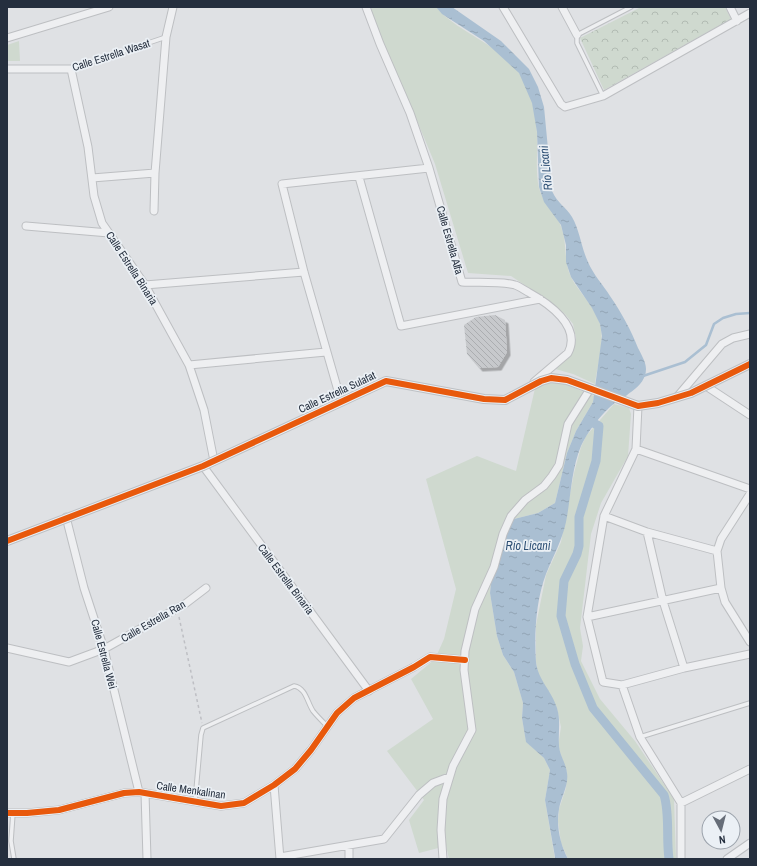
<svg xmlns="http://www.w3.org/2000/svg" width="757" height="866" viewBox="0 0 757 866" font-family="'Archivo Narrow',sans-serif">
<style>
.grass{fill:#cfd9cf}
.forest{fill:url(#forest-crowns)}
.water{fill:url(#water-ripples)}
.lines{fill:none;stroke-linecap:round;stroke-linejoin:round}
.stream{stroke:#aabfd2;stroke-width:2.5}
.canal{stroke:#aabfd2;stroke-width:9}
.building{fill:url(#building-back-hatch);filter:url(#shadow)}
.lane-casing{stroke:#bdbfc2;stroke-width:5.5}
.street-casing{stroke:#bdbfc2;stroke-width:9}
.path{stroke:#bebfc4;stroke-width:1.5;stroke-dasharray:3 3;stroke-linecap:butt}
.lane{stroke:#eeeff1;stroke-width:3.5}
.street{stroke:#eeeff1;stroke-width:7}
.secondary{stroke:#bdc0c4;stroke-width:10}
.cycleway-casing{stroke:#ebf0f5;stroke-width:8}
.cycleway{stroke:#e8590c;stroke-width:6}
.labels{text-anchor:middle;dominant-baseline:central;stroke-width:3.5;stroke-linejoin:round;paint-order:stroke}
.street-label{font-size:11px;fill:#252f3e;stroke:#ebf0f5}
.water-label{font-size:12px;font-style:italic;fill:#2d4f74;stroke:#ebf0f5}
</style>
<defs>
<pattern id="forest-crowns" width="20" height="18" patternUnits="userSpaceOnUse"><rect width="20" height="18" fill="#cfd9cf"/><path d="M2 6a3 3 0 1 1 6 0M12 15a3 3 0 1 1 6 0" fill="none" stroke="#b2bbb3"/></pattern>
<pattern id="water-ripples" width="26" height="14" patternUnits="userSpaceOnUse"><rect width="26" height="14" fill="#aabfd2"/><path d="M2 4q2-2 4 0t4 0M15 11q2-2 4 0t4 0" fill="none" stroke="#92a4b5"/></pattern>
<pattern id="building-back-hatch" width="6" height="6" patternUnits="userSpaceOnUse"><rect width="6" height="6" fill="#c7c9cc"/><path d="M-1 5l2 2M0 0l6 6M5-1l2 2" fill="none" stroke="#abadb0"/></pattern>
<filter id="shadow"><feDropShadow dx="3.5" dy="3.5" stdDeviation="0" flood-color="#0004"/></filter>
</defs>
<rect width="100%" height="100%" fill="#dfe1e4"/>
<path class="grass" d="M370,7H436C458,33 498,43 519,73C531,88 536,114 537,133C538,151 535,170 539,188C543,203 554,211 560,224C568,242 563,261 571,277C579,293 595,306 600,324C605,342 597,366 595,384L573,374L552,368L574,350L576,338L573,324L565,314L550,302L511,276L468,273L435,164L410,104L393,72Z
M19,41L20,61H7V45Z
M547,380L562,383L594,396L593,402L576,431L567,453L555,503L538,513L514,519L492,574L490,593L497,636L503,655L514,672L523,703L522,718L526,741L544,758L550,770L545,800L555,859H449L446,846L419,853L409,820L424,800L387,751L433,719L411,679L435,659L444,639L456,589L426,479L477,456L516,471L536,384Z
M614,404L629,408L631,414L628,456L601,503L591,534L580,628L583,646L581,661L600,699L635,741L674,799L676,859H568L561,843L558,821L559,809L566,788L567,773L558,746L561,727L557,709L539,678L536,662V625L546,575L561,542L574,473L581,447L586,436Z"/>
<path class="forest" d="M641,7H725L731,19L604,90L580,38Z"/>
<path class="water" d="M436,7H452L501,41L529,69L538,87L544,107L552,191C558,204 566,207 572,217C580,231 581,247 588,262C593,274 603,285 610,296C621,312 631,330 638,348C641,354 646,362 646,369C646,388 622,396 610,407C599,417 587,433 581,446C571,470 571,497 566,522C562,541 553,556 546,574C536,600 534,634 536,662C538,680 552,691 557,708C561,721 558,732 559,745C559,754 566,763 567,773C569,785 561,797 559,809C556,825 560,844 568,859H555V857L545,800L550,770L544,758L526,742L522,718L523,703L514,672L503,655L497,636L490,593L492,574L505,526L514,519L538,513L555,503L567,453L576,431L593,402L602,336L600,324L592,308L571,277L566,262V245L561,225L544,202L539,187L537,132L532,103L519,73L484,41L442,14Z"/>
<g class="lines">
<path class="stream" d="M643,376L685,362L706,345L714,324L723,318L736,314L750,313"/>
<path class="canal" d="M588,420L599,426L596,461L579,517V546L577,554L564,581L561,616L575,664L593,708L664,795C670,814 666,838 669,859"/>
</g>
<path class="building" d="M495,315L505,320L507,352L498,367L479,368L467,354L464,325L476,317Z"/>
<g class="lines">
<defs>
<path id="lane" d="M71,69L166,37
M603,96L577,43V35L631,7
M640,737L750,703
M195,802L201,735L203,728L294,686C306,688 307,702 313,711C317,716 322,721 327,726
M13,813L11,841L14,859"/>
<path id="street" d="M366,7L380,44L410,113L429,168L462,282C476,283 502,281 515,285C519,286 524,290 528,292C548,303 582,326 568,353L534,382
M503,7L561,104L565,107L603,96L750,13
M562,7L577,35
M730,7L737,21
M7,38L109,7
M7,69H71L88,147L94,196L102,223L145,285L189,365L204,410L214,461
M359,177L401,326L540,299
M92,178L155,173
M154,211L155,173L166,37L173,7
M26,226L109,233
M145,285L304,272
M189,365L326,352
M706,386L750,415
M677,397L722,344L733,338L750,334
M341,401L304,272L282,184L429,168
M638,406L636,449L604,516L587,617L603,682L622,685L640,737L681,803V859
M636,449L750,489
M203,466L369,691
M750,494L721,539L717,551L721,588L725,602L750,642
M604,516L647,532L717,551
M66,517L84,588L104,649L139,792
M647,532L663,601L684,668
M587,617L721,588
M7,648L69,662L104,649L185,604L206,588
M622,685L684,668L750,654
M274,785L280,859
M145,793L147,859
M681,803L750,769
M7,813H27L59,810L124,793L139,792L221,806L244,803L274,785L295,769L311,750L337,713L354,698L414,667L430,657L465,660
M280,857L384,839L419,795L433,783L449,777
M349,859V845
M443,859L441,830L443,799L453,766L472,730L464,670L465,651L475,609L494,567L503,534L511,516L525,500L544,486L552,476L559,465L568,424L590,389
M727,859L750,843"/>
</defs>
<use href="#lane" class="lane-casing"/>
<use href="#street" class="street-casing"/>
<path class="path" d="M179,617L202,723"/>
<use href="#lane" class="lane"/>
<use href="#street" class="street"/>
<path class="secondary" d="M7,541L203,466L386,381L484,399L505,400L541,381L551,378L567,380L638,406L658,403L691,393L750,364"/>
<defs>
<path id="cycleway" d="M7,541L203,466L386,381L484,399L505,400L541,381L551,378L567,380L638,406L658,403L691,393L750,364
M7,813H27L59,810L124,793L139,792L221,806L244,803L274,785L295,769L311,750L337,713L354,698L414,667L430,657L465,660"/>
</defs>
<use href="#cycleway" class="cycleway-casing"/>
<use href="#cycleway" class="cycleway"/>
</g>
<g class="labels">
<g class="street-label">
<text transform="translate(111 55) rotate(-18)">Calle Estrella Wasat</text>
<text transform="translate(450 240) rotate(74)">Calle Estrella Alfa</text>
<text transform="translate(132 268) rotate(57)">Calle Estrella Binaria</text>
<text transform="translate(337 392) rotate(-25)">Calle Estrella Sulafat</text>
<text transform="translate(286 579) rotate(53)">Calle Estrella Binaria</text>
<text transform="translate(153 621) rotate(-30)">Calle Estrella Ran</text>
<text transform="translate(104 654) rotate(75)">Calle Estrella Wei</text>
<text transform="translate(191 790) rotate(8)">Calle Menkalinan</text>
</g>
<g class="water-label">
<text transform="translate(546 168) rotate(-96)">Río Licani</text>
<text x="528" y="546">Río Licani</text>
</g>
</g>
<rect width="757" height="866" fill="none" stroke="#252f3e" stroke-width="16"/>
<g transform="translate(721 830) rotate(173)"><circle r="19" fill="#ebf0f5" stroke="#9ca3ac"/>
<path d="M0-3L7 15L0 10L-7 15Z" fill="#666d78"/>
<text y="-6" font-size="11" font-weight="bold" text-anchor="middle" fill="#252f3e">N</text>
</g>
</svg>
